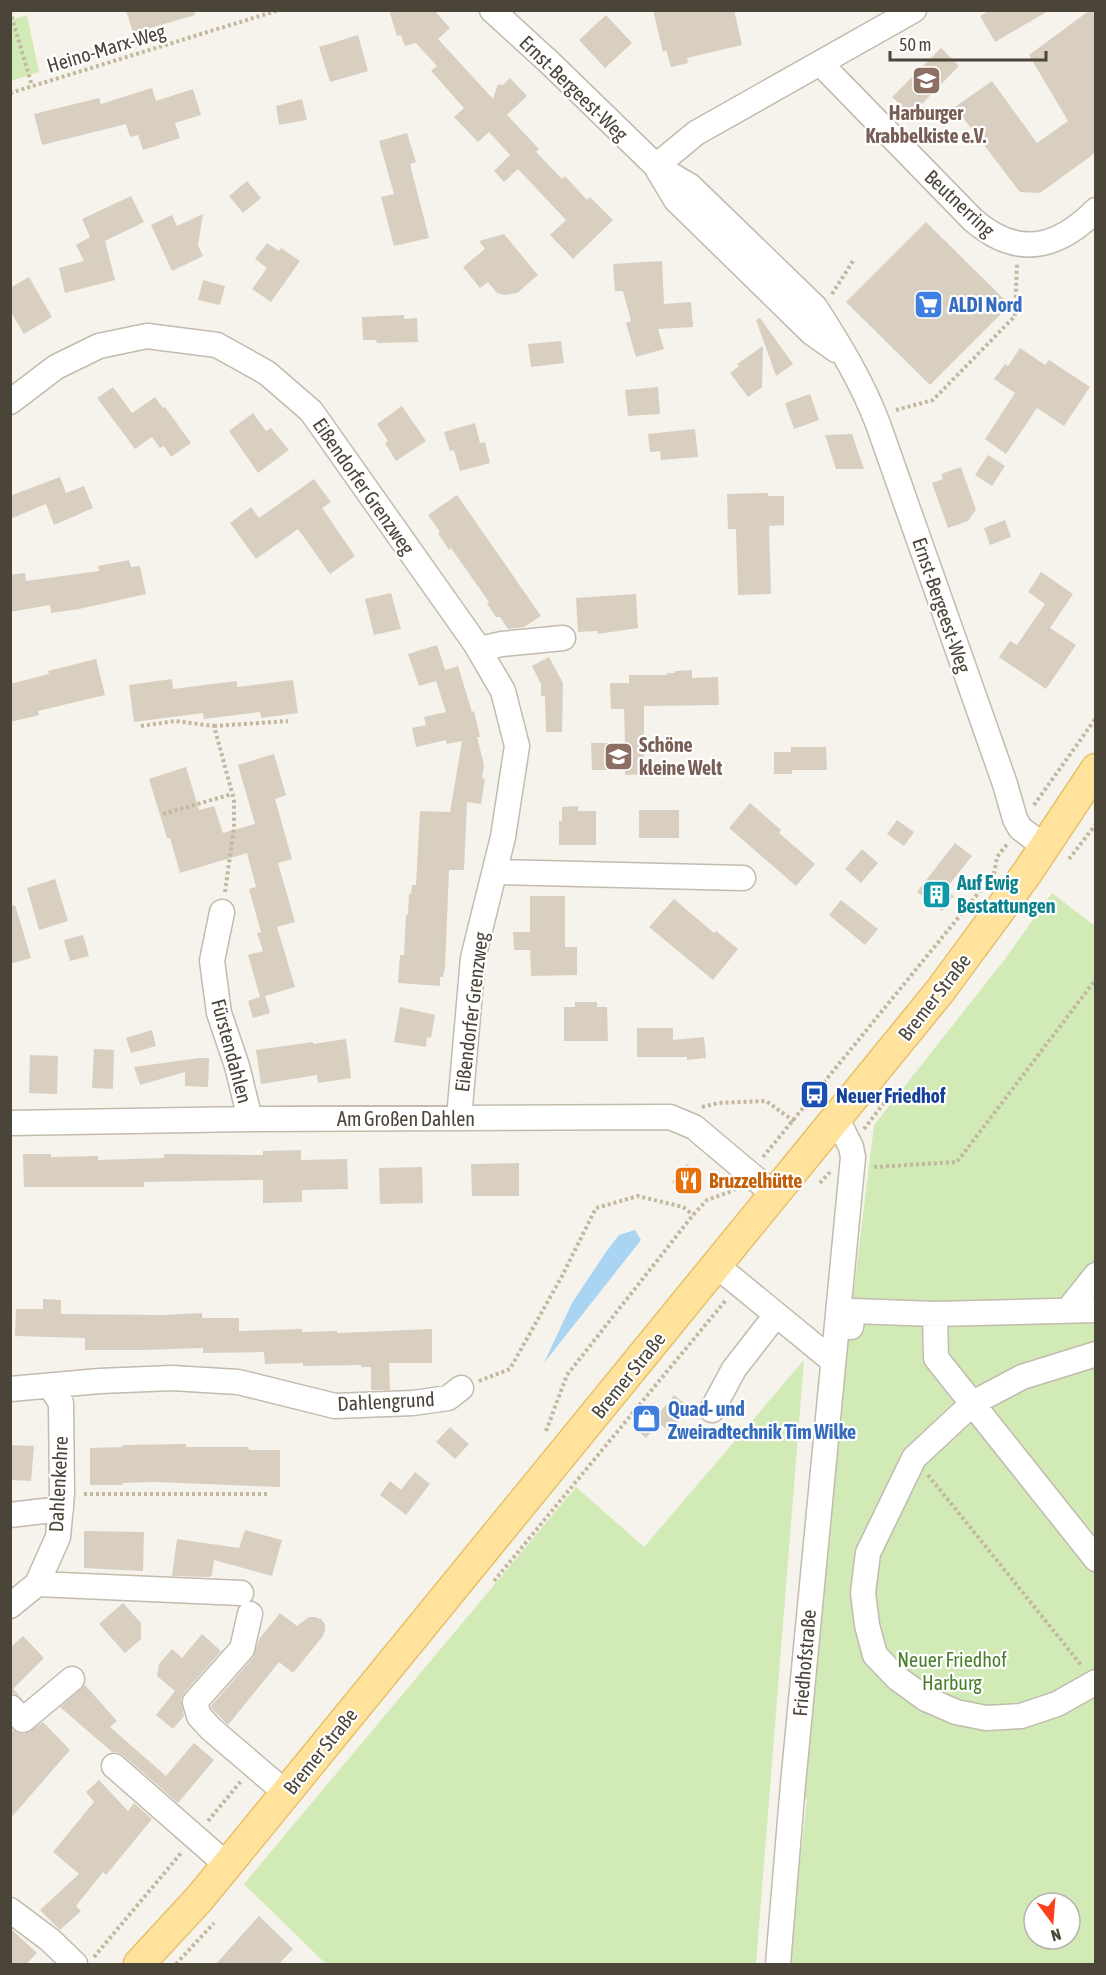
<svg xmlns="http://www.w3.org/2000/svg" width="1106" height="1975" viewBox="0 0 1106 1975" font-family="'Asap Condensed',sans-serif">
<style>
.green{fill:#d2eab5;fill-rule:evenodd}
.water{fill:#a9d4f2}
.building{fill:#d8cfc1}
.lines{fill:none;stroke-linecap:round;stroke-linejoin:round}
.minor-casing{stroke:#c2bbae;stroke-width:27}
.major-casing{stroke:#e6c16a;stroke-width:33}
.path{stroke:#c4b79f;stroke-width:4;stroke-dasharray:3 3;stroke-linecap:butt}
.minor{stroke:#fff;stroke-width:24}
.major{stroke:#ffe39c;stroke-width:30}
.labels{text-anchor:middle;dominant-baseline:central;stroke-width:4.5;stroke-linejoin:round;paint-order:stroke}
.street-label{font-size:20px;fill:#4b4439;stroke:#fff}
.education-label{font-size:20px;font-weight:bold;fill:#785e54;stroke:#fff}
.shop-label{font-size:20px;font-weight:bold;fill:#366cbe;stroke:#fff;text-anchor:start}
.culture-label{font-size:20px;font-weight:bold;fill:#0d838f;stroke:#fff;text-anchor:start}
.transit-label{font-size:20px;font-weight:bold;fill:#164399;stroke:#fff;text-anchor:start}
.food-label{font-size:20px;font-weight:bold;fill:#c56008;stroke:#fff;text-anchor:start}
.park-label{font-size:20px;fill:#4a7f2a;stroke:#fff}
</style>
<rect width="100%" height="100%" fill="#f6f3ec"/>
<path class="green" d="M27,15L39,72L11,81V20Z
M1052,893L1096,927L1095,1964H788L807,1799L792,1796L874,1125L1005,959ZM1034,1903H1070V1939H1034Z
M804,1360L756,1964H326L244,1884L576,1487L644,1547Z"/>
<path class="water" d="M635,1230L641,1240L544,1363L572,1303L606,1252L619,1235Z"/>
<path class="building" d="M126,10H194L195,15L133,33Z
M389,10H434L450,28L438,39L493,99L498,84L503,85L510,78L527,96L507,115L539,149L536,152L562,179L565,176L587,200L590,197L613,220L573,259L550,235L566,220L518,169L504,182L494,171L510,155L489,132L478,142L454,117L464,108L431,71L437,66L416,43L405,46L401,35L397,36Z
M653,10H734L742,45L687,58L688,63L671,67L666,50L663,52Z
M991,10H1050L995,42L980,16Z
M1090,10H1095V153L1040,193L1020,192L955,107L992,81L1037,143L1068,121L1029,55Z
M606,15L632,43L605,68L579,40Z
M358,35L368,71L330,82L319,47Z
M941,48L959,66L911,115L892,97Z
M152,88L156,101L193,89L201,115L175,123L180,138L143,150L138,135L130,137L126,124L42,145L34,114L99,98L101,104Z
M302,99L307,120L279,125L276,106Z
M407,133L416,162L410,164L429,238L394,246L381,197L394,194L379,141Z
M247,181L261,198L243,213L229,196Z
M131,196L144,222L105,241L115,280L65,293L59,268L84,261L76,245L90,237L82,219Z
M203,214L198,245L203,256L172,271L151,225L172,215L177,226Z
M926,222L1010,305L930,385L846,302Z
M504,234L538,275L517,293L505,295L497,293L488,282L480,288L463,267L485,249L479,241Z
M267,243L279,251L281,248L300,261L271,302L252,289L267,268L255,259Z
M662,261L664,304L691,302L693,327L658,329L664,349L636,357L626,323L631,321L623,291H615L613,264Z
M29,277L52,317L24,334L10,311V288Z
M203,280L225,286L220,305L198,300Z
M404,315V319L417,318L418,342L377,343L376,340H363L362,317Z
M760,318L793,364L776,376L756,320Z
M561,341L564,363L531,367L528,344Z
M763,346L762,387L748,397L730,373L739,366L737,364Z
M1020,348L1045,365L1049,360L1090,387L1064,426L1037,408L1006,454L985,439L1015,393L994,379L1005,364L1008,366Z
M113,387L132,413L155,397L163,408L165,407L191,443L171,457L164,446L160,448L152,437L135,449L97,398Z
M658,387L660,414L628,416L625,390Z
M810,394L819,420L794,429L785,403Z
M402,406L426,441L396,461L385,443L388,441L377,424Z
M253,413L266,431L271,428L289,450L258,473L229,431Z
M475,423L480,443L485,442L490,463L460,471L454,450L450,451L444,432Z
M695,429L698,457L661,460L660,451L650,452L648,434Z
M852,434L864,469H836L825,435Z
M988,455L1005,466L992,486L975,475Z
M961,467L976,510L968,521L948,528L932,483L943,479L941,474Z
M60,477L66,493L84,486L93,508L54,525L46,504L10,519V496Z
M314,479L331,502L322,508L355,556L330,574L298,529L256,559L230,523L251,507L259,518Z
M768,493V496H784V525L769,526L771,594L738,595L736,529H728L727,494Z
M457,495L541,616L524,627L508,629L500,617H496L487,604L489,602L451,548L449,550L438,533L440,532L428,515Z
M1005,520L1011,537L990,545L984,528Z
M129,560L131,567L140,566L146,594L79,609L51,613L50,605L10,612V575L25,573L26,581L99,571L98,566Z
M1041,572L1073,594L1050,628L1076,645L1046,689L999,657L1010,641L1017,645L1045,604L1028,592Z
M391,593L401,629L374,635L365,599Z
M636,594L638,628L598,634V631L578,632L576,598Z
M437,645L445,670L458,666L472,712L474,711L480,737H477L484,765L482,778L485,779L481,804L467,802L464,870H449L445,968L443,977H440V986L398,983L400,955H404L406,915H408L409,894H411L412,885H416L420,811L450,812L462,741L447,744L446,740L416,747L412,728L426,725L424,717L446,712L436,681L419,686L408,654Z
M549,657L563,683L562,732H546L545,696H541V684L532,666Z
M96,659L105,695L38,711L39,715L10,722V684L49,674L48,671Z
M692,670V678L718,677L719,705L644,706V774L625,775V770H592L591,743H625L624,709H611L610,683H629V675H667V673H675V671Z
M172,679L173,689L237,681V687L293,680L298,713L261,718L260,712L204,719L203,713L134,722L129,685Z
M791,747H826L827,770H792V774H774V752H791Z
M274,754L286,795L275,799L292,859L278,863L295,922L277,927L295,987L265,996L270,1013L253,1018L248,1001L260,997L248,955L263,951L257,933L261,932L249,889L256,887L247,853L180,873L170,838H167L149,779L186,767L199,810L214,806L223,833L255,824L238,765Z
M750,803L781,830L779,833L815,864L796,886L729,828Z
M578,806V811H596V845H559V821H562V807Z
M639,810H679V838H639Z
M897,820L914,832L904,846L887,834Z
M955,843L972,856L945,890L954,896L942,911L917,892Z
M862,849L878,863L861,883L845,869Z
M55,879L68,921L39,930L27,888Z
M530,896H565V947H577V975L531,976L530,950H514L513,932H530Z
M674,899L714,933L716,931L738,949L713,980L649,927Z
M841,900L878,929L865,945L829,915Z
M15,905L31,958L10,964V906Z
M83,935L89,956L70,961L64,940Z
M575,1002H597V1007H607L608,1041H564V1007H575Z
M400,1007L435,1015L431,1038L427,1037L426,1047L394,1042Z
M637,1028H673V1040L704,1037L706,1058L687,1060V1057H637Z
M152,1030L156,1046L131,1053L126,1038Z
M346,1039L351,1078L318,1083L317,1075L261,1084L256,1050L313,1042V1044Z
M94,1049L114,1050L113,1089L92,1088Z
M30,1055L58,1056L57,1094L29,1093Z
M199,1058H209L208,1087L185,1086V1072L140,1085L134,1067Z
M301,1150V1160L347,1159L348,1189L302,1190V1202L263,1203V1180L144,1182V1187H24L23,1154H51V1157L98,1156V1160L164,1158V1154L263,1155V1151Z
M519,1163V1196H472L471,1164Z
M687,1164L703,1178L688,1195L672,1182Z
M422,1167L423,1203L380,1204L379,1168Z
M43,1299L61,1300V1314L164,1315L202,1313V1318H239V1331L302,1329V1332L337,1331V1333L432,1329V1363H389L390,1390H371V1367H361V1365L303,1366V1363L265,1364L264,1352L203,1353V1348L141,1350H85V1338L15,1336L16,1309H43Z
M674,1395L690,1408L670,1432L659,1423L646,1438L632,1426L651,1403L661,1411Z
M450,1427L469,1444L455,1459L436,1442Z
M186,1444V1447H248L249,1450H280V1487L155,1482L122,1483L123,1485H90V1448L123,1447L122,1445Z
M10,1445L34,1446L31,1481L10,1480Z
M415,1472L430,1484L406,1515L380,1495L390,1481L401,1490Z
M245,1530L282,1540L272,1576L214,1560L212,1575L209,1577L172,1576L177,1539L239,1548Z
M84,1531L144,1532L143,1571L84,1568Z
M123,1603L141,1623V1639L125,1653L99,1624Z
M280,1613L297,1626L309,1617H315L321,1619L325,1624V1630L323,1636L293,1673L279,1662L228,1725L212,1709L211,1706L253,1658L259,1639Z
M202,1634L221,1651L184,1693L181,1699L184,1716L173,1729L156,1715L175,1691L157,1676L159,1664L172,1649L182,1658Z
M23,1636L44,1658L13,1689L24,1701L14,1693H10V1648Z
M85,1685L117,1721L110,1727L166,1776L194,1743L214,1760L178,1803L123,1755L117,1752H112L60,1707Z
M43,1722L70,1750L10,1819V1728L18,1733L25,1734Z
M99,1780L128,1811L134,1803L152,1819L106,1875L103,1872L76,1906L81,1911L60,1930L40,1910L79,1874L53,1852L94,1802L86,1792Z
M259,1916L293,1949L278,1965H215Z
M10,1928L37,1953L25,1965H10Z"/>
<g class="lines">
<defs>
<path id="minor" d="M492,10L550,63L656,166L690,186L815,307C839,344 862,382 878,424L1005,784L1015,819L1020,828L1045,847
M821,64L973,220C1017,258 1056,250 1096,210
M656,166L696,133L914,10
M658,170L676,200L812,333L836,350
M10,402L56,367L99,346L147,336L217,345L267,373L311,411L475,643L503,691L517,746L503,837L473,958L459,1118
M479,649L502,644L563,638
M495,872L743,878
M222,912L212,961L219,1013L237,1066L250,1119
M10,1123L250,1119L670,1117L694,1127L775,1195
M717,1266L833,1361
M1068,1310L1096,1275
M935,1314L936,1358L1096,1559
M851,1327L853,1311L935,1314L1096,1310
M1096,1354L1022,1377L973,1403L914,1458L868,1553L863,1593L867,1625L875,1655L897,1678L926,1699L956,1712L986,1718L1021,1716L1057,1704L1096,1682
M10,1389L100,1381L172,1378L238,1382L335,1406L413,1403L448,1398L461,1388
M712,1410L734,1369L776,1315
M10,1515L61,1509
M37,1584L241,1593
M10,1606L37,1584L58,1537L62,1494L61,1403L50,1386
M250,1614L242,1649L195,1702L199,1716L211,1729L286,1793
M10,1707L23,1720L72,1679
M114,1766L227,1865
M10,1910L50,1940L75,1964
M778,1964L793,1784L853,1157L851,1147L837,1119"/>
<path id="major" d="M139,1964L199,1899L227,1865L940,991L1027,873L1096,769"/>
</defs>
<use href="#minor" class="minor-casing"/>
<use href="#major" class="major-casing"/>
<path class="path" d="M10,11L32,86
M10,93L279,10
M832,294L853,261
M896,410L933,400L1015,316L1017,264
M141,726L175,721L214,726L234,800V827L225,892
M214,726L288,721
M1034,805L1096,718
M163,814L232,794
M1069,859L1096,824
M994,874L997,857L1008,843
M702,1107L718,1103L766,1101L794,1121
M864,1129L887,1099
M763,1157L980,891
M874,1167L957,1162L1096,979
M820,1183L830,1172
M479,1381L510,1369L562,1276L596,1208L638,1196L683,1207L693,1215
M546,1431L567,1375L693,1215L707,1200L732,1191L736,1188
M928,1475L1082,1666
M84,1494H269
M494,1581L726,1300
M208,1821L241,1781
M94,1957L182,1852
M176,1964L214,1923"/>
<use href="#minor" class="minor"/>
<use href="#major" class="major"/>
</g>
<defs>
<symbol id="school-square" viewBox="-11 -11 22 22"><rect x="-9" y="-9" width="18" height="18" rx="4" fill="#8d6e63" stroke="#fff"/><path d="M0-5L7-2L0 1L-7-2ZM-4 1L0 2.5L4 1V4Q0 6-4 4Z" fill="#fff"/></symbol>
<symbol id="supermarket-square" viewBox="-11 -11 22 22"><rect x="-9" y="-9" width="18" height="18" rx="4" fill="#3f7fe0" stroke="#fff"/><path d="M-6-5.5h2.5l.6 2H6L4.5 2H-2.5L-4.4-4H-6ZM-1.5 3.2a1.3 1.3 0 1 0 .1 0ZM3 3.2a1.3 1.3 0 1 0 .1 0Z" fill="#fff"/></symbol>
<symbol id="building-square" viewBox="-11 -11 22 22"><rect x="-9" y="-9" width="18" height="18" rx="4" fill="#0f9aa8" stroke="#fff"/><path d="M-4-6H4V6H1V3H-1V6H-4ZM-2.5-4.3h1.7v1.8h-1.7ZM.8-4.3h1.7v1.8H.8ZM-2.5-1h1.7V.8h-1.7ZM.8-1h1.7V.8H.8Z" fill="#fff"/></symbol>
<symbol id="bus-square" viewBox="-11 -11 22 22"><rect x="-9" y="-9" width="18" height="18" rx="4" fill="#1a4fb4" stroke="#fff"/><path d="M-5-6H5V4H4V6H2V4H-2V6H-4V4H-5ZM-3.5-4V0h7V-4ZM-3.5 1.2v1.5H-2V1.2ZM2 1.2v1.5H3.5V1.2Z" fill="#fff"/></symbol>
<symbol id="restaurant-square" viewBox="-11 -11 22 22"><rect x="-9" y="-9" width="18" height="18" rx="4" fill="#e8710a" stroke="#fff"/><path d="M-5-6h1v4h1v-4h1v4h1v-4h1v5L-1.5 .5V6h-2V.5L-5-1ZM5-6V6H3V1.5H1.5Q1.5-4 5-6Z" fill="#fff"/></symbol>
<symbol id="shop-square" viewBox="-11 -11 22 22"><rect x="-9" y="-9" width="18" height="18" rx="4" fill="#3f7fe0" stroke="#fff"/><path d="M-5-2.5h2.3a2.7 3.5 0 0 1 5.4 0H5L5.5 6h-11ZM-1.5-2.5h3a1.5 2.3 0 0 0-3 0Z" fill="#fff"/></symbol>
</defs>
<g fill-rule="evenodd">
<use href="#school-square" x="910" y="64" width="33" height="33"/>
<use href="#supermarket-square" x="912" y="288" width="33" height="33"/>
<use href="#school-square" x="602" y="740" width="33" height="33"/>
<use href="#building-square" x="920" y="878" width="33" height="33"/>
<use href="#bus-square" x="798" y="1078" width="33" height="33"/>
<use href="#restaurant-square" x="672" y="1164" width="33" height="33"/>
<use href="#shop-square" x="630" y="1402" width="33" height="33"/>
</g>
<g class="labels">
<g class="street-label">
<text transform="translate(106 48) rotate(-17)">Heino-Marx-Weg</text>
<text transform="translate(574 88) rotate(44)">Ernst-Bergeest-Weg</text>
<text transform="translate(960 203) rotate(43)">Beutnerring</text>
<text transform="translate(364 486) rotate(55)">Eißendorfer Grenzweg</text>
<text transform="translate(942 605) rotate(71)">Ernst-Bergeest-Weg</text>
<text transform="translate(934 997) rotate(-52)">Bremer Straße</text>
<text transform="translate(471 1012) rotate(-83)">Eißendorfer Grenzweg</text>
<text transform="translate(232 1051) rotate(75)">Fürstendahlen</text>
<text x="406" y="1118">Am Großen Dahlen</text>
<text transform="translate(628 1375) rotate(-51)">Bremer Straße</text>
<text transform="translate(386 1401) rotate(-3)">Dahlengrund</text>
<text transform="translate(58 1484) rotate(-87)">Dahlenkehre</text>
<text transform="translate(804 1663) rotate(-85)">Friedhofstraße</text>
<text transform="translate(320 1751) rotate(-51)">Bremer Straße</text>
</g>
<g class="education-label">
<text x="926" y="112">Harburger<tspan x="926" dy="23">Krabbelkiste e.V.</tspan></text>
<text x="639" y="744" text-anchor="start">Schöne<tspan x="639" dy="23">kleine Welt</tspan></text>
</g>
<g class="shop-label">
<text x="949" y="304">ALDI Nord</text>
<text x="668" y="1408">Quad- und<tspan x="668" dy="23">Zweiradtechnik Tim Wilke</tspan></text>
</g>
<g class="culture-label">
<text x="957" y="882">Auf Ewig<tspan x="957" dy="23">Bestattungen</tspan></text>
</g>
<g class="transit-label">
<text x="836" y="1095">Neuer Friedhof</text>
</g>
<g class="food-label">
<text x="709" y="1180">Bruzzelhütte</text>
</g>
<g class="park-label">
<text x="952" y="1659">Neuer Friedhof<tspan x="952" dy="23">Harburg</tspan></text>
</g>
</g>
<rect width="1106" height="1975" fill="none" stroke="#4b4439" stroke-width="24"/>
<g transform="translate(1052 1921) rotate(164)"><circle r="28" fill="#ffffff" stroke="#b7b4b0" stroke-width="1.5"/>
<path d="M0-4.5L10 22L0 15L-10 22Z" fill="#fc3f1d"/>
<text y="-9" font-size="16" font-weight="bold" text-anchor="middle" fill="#4b4439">N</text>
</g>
<path d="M890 51v9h156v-9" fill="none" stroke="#4b4439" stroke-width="3"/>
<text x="899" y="51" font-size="18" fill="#4b4439" stroke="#ffffff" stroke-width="4.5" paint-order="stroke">50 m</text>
</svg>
